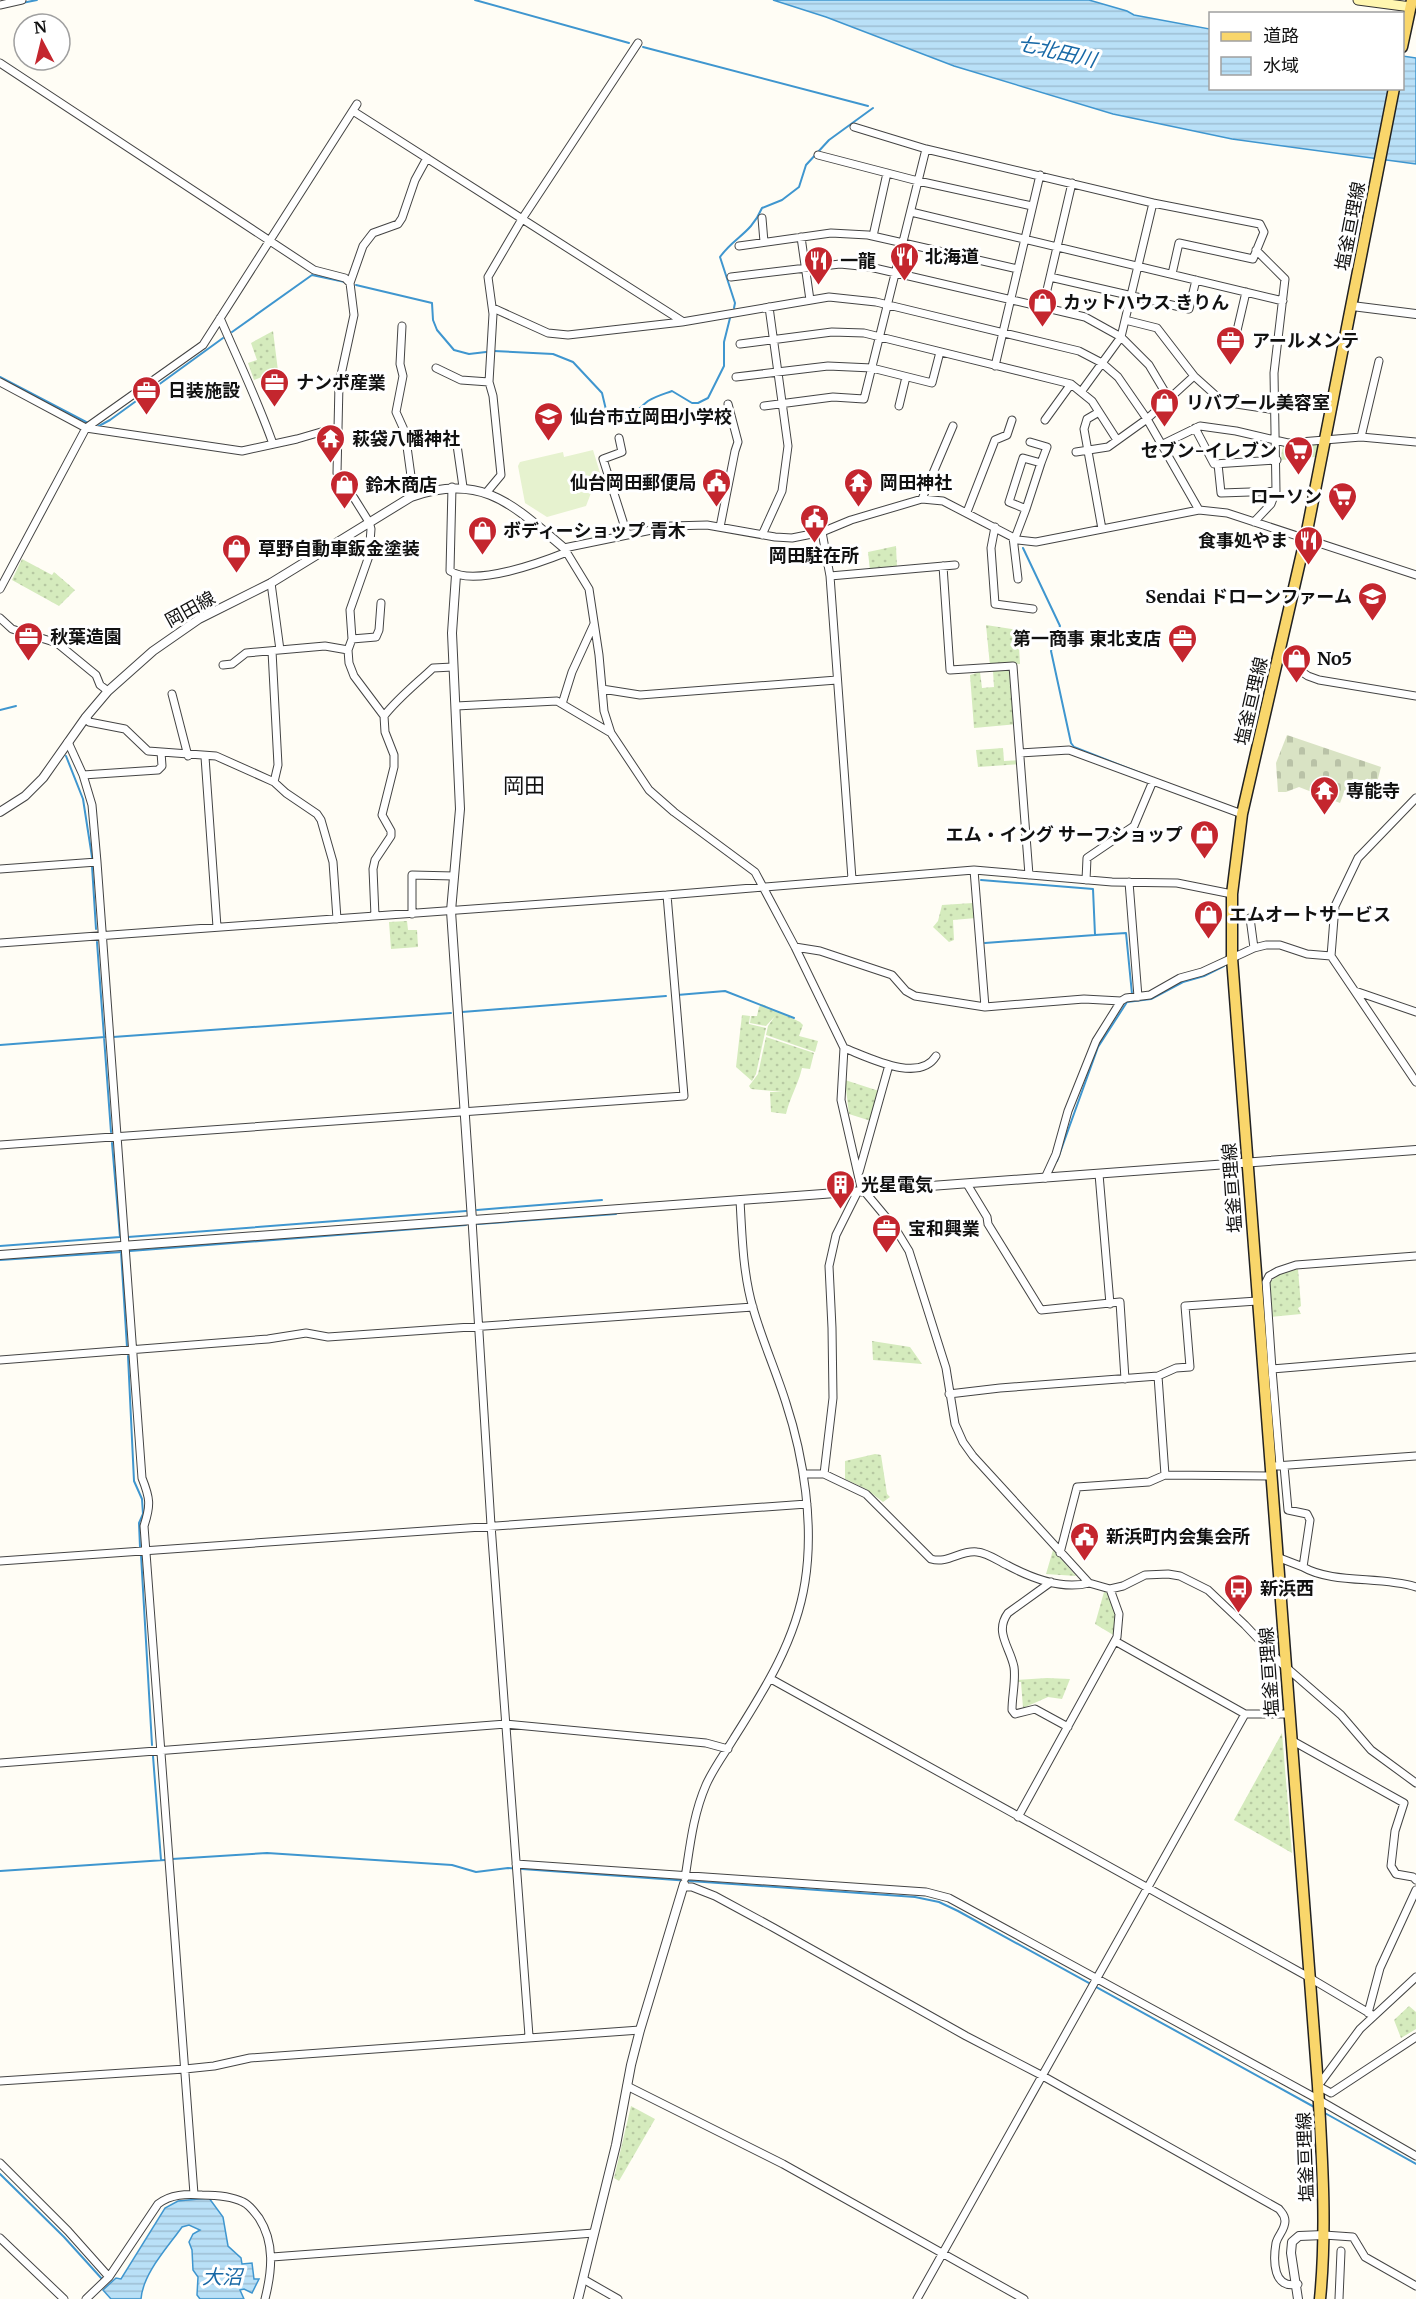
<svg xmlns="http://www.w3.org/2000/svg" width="1416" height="2299" viewBox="0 0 1416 2299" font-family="Merriweather,'Noto Sans JP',serif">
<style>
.grass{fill:url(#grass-dots)}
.cemetery{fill:url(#cemetery-stones)}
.pitch{fill:#e6f2cf}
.water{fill:url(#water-rules);stroke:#3f96cf;stroke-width:1.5}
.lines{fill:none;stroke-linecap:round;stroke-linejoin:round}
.stream{stroke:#3f96cf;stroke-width:2}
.minor-casing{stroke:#444;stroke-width:9}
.tertiary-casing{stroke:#444;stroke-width:10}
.secondary-casing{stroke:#333;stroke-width:11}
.primary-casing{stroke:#222;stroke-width:13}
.minor{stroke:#fff;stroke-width:7}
.tertiary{stroke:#fff;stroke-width:8}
.secondary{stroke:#fff6b0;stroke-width:9}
.primary{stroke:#f9d66b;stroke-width:10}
.labels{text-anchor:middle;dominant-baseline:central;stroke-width:6;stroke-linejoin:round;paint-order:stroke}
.street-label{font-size:18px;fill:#111;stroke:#fff}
.poi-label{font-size:18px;font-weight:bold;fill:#111;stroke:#fff;text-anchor:start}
.water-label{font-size:20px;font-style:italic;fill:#1768a6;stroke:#fff}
.quarter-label{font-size:21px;fill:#111;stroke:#fff}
</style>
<defs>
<pattern id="grass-dots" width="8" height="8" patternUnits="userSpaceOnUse" patternTransform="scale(1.5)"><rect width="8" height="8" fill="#d5ebbd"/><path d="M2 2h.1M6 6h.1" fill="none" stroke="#b6c8a1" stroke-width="1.8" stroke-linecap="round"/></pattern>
<pattern id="cemetery-stones" width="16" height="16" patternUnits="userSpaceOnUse" patternTransform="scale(1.5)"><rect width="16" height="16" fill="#d9e3c4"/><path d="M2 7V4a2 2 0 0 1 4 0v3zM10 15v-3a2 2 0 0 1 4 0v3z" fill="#b9c2a7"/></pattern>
<pattern id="water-rules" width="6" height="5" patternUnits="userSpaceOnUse" patternTransform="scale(1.5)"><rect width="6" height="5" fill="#b9e0f7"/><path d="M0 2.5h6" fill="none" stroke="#9ebfd3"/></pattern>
</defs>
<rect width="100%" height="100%" fill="#fffdf5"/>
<path class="grass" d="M273,331L278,371L254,380L248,363L257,360L251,343Z
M1318,444L1315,457L1281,460L1282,450L1284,446Z
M896,546L897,568L870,571L868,552Z
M22,559L52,575L54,572L75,590L59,606L12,580Z
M986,625L1018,630L1020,664L990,666Z
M1013,669L1019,724L974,728L970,675L980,672L982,688L994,687L993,671Z
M1003,748L1004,761L1021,760V764L978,767L976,750Z
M973,903H975L976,918L953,920L954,940L949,942L933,927L938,921L942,905Z
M407,921L408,930H417L418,947L391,949L389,922Z
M762,1004L800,1022L803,1025L799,1036L818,1041L815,1052L766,1035L768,1026L775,1016L766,1026L750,1023L751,1016H757L759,1007Z
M742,1015L750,1016L749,1024L766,1028L756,1074L752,1081L736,1067Z
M766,1037L814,1053L810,1069L802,1068C798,1085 790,1097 786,1114L771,1112L770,1092H783L751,1089L749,1086L758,1074Z
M845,1080L879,1091L871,1121L849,1114Z
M1298,1269L1301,1306L1298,1308L1301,1314L1269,1317L1268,1283L1282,1273Z
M872,1341L910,1347L922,1364L873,1360Z
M875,1454L881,1455L887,1494L890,1497L883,1502L866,1489L845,1479V1461Z
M1053,1550L1076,1576L1046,1574Z
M1104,1592L1109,1593L1116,1618L1115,1636L1095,1624Z
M1047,1678L1070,1679L1062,1699L1048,1697L1023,1708L1021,1682H1015V1680Z
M1282,1733L1292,1853L1234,1820Z
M1409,2006L1416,2012V2029L1401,2038L1394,2020Z
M631,2106L655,2119L619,2181L614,2178Z"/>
<path class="cemetery" d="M1287,735L1381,767L1373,798L1345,790L1340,803L1299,787L1286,792H1278L1276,763Z"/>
<path class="pitch" d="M593,450L605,489L591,493L586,506L547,517L525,503L518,466L520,462L563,452L564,457Z"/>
<path class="water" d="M773,0H1089L1127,11L1134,15L1210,29V88H1402L1403,56L1416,58V164L1232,139L1113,114L954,66L826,17Z
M209,2198L223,2217L228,2246L241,2258L242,2264L252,2263L254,2279H259L252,2293L244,2289L240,2290L244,2299H200L197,2295L198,2277L193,2270L192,2250L189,2242L193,2234L200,2230L189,2225L182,2227C168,2247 143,2273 141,2299H111L103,2290L116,2278L121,2279L165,2208L178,2201Z"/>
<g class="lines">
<path class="stream" d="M475,0L629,43
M17,4L37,0
M643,47L868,106
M356,285L432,303L433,320L437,330L454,350L469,354L486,352
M734,308L735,303L720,257C734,237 751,234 762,208L782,200L799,187L806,165L829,140L873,108
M232,332L312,275L345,282
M494,351L553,354L573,362L602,393L607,414L614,422C634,419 635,411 648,401C656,396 664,394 672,391L692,403H698L708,398L724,366V342L730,318
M0,377L88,423
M97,427L110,420L223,338
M1023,548L1060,626L1051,651L1071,743L1074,747L1148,776
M0,710L16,706
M66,756L83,799L92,857
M92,866L96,929
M981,880L1093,889L1095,935L1126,933L1132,994
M97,942L111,1132
M985,943L1095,935
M677,995L725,991L794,1018
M462,1012L666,996
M113,1037L451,1013
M0,1045L105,1037
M112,1143L120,1237
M1057,1161L1098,1047L1127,1002L1151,999L1183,982L1204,976L1224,966
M477,1210L602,1200
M478,1224L616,1214
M128,1237L466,1211
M0,1246L120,1237
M130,1251L466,1225
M121,1252L127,1347
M0,1260L122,1252
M128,1356L134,1481L142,1499L143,1514L139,1523L140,1547
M141,1555L152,1745
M153,1756L161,1860
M172,1859L267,1853L452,1865L476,1872L508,1868L915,1897L939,1902L958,1911L1316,2108
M0,1871L165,1860
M1323,2112L1416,2164
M0,2174L64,2237L102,2279"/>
<defs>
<path id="minor" d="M0,5L22,0
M0,63L314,270L345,278L350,283L354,315L339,384L337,473L341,484L354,498L369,522L371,529L369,556L350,610L352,639L348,650L349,663L354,676L384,716L385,732L394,755V767L382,815L391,831V836L375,860L373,869L375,916
M353,111L682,321
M854,127L926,149L1153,203L1260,224L1264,232L1253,259L1179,243L1172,274
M818,155L918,181L1032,206
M911,212L1283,301
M762,218L764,242
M873,236L887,173
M801,237L810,300
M739,246L831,233L868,235L1018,269
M731,277L840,264L870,267L1085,317L1121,337L1149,365L1168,397
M1050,277L1189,309L1196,280
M350,283L363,246L373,233L398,224L402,218L415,180L427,158
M1043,307L1072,183
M493,308L548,333L568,335L682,322L829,297L876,302L1079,351L1102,363L1118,377L1147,419L1199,510
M220,318C238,360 258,401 273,444
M1125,320L1157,328L1194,376
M402,326L400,364L403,376L396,412L405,432L411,476V497
M740,344L832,332L864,333L1071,384L1092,401L1117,440
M1232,352L1246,292
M995,366L1040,175
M436,368L461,380L489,382
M736,377L828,366L872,368L932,383L940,352
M0,382L86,428L242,451L297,439L338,427
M1081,392L1121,337L1153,203
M764,406L833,397L864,399L926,149
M899,406L906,377
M1099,412L1087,419L1084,429L1102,529
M1045,420L1071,384
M1195,428L1214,464L1277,460
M1361,437L1379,361
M619,438L622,452L603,459L627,534
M1030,442L1047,447L1041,463
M457,445L463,487
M1161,445L1200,426L1236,431L1288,443L1361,437L1416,442
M1076,452L1108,447L1147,419L1194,376L1223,402L1276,410
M1218,464L1221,493L1276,491
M452,487L450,571C475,587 542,562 567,552
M486,493L501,475L493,396L489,382L493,314L488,277L522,219L638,43
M922,499L953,426
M967,512L995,440L1007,435L1012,420
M1254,522L1271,504L1276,491L1274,373L1285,279L1256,250
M720,527L735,451L738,442L728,404
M995,527L991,548L995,604L1033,609
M822,532L830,576L852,879
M762,535L782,491L788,446L769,307
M1013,537L1018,579
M1015,538L1026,509L1009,502L1023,458L1041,463L1026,509
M943,566L950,670L1013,666L1029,875
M830,576L955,565
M271,583L280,650
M0,589L86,428L203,345L357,104
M0,618L12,629L57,643L96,675L100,685L108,691
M352,639L376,637L379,630L381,603
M272,651L278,765L274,782
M1278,656L1308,676L1319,680L1416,696
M223,665L232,664L246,653L325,646L348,650
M602,689L640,695L837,680
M172,694L188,756
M562,704L611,733
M456,706L557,701L562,704L572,672L594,624
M384,716C398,698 416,684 433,668L453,667
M86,717L89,722L125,729L148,751L216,756L274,782L286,793L317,814L321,820L333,862L337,919
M68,742L83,775L92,805L97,862L142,1478C150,1498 151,1505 144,1526L194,2194
M1020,753L1069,750L1242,814
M205,757L217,927
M83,775L158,770L162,766L161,752
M1416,798L1358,858L1335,906L1331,956L1416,1082
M0,869L97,862
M974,870L985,1007
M1086,880L1087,858L1134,826L1153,781
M1129,882L1138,997
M412,914V875L454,876
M1250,918L1254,948
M0,943L667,895L974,870L1112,882L1177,883L1232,894
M795,947L820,951L892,975L906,991L915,996L985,1007L1084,999L1121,1001
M1355,991L1416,1012
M844,1048C868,1057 919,1084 936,1056
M0,1145L684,1096L667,895
M859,1172L889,1065
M1099,1174L1110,1304
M1045,1178L1056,1154L1068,1111L1096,1041L1121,1001L1126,998L1150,995L1180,978L1202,972L1254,948L1266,945H1280L1307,954L1331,956
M967,1184L987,1217L988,1224L1041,1310L1120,1302L1125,1379
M862,1192L841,1100L844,1048L795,947L755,872L674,812L649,790L611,733L604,711L599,655L589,589L564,548L671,526L707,525L775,537L792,538L822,532L851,520L922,499L943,501L1018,540L1036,542L1199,510L1227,513L1416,575
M865,1192L895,1228L909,1251L946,1368L955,1424L963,1442L973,1456L1089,1583L1110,1589L1123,1586L1145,1575L1168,1574L1180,1576L1208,1590L1245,1625L1280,1662L1341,1715L1371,1750L1416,1783
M472,1220L491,1525L529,2036
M0,1360L268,1339L306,1333L328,1337L753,1307
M1272,1369L1266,1282L1269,1276L1278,1271L1296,1265L1416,1256
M1158,1376L1165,1475
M949,1394L1000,1388L1158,1376L1176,1368L1190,1367L1185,1306L1257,1301
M1275,1466L1416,1456
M1280,1466L1272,1369L1416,1357
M803,1474H824L866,1494L931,1559C948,1564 960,1550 977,1552C988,1553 998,1561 1007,1565C1031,1578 1062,1590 1089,1583
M824,1474L833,1398L832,1328L829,1266L836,1235L857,1193
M1060,1553L1077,1487L1149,1482L1165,1475L1270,1476
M1277,1557L1303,1567L1310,1520L1307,1514L1288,1510L1284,1466
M0,1561L807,1504
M1303,1567C1332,1584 1382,1576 1416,1587
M1051,1582L1008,1613C994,1632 1010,1647 1014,1667C1016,1680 1012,1696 1012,1710L1015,1714L1035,1709L1068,1727
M1115,1641L1245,1714
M771,1679L1305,1975L1374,2016
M1291,1740L1404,1803L1395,1831L1391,1866L1396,1874L1413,1877L1416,1880
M0,1763L506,1724L706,1743L728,1749
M1018,1817L1117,1637L1119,1614L1110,1589
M516,1864L926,1892L949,1898L1312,2096L1416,2156
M685,1878C690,1846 693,1815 706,1785C713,1769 725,1753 734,1738C765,1689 796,1640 805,1582C814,1525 804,1458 786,1403C776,1371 762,1340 753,1308C743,1274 742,1236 740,1200
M684,1887H692L715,1896L774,1928L966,2036L1041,2075L1279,2209C1282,2213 1285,2215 1285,2221C1285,2230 1278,2235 1276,2243C1273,2261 1273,2290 1298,2284
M1416,1977L1360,2029L1318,2086L1331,2093L1416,2037
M1368,2013L1380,1968L1416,1890
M0,2081L185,2069L214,2066L250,2058L640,2030
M627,2086L783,2164L1024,2299
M0,2163L68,2231L109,2277
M1324,2235L1353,2237L1365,2257L1416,2286
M0,2238L64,2299
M272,2257L594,2233
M583,2279L618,2299
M86,2299L109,2277L158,2204C171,2194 186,2194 202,2195C215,2195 231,2196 243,2202C250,2205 254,2212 259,2218C275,2243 272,2271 265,2299
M917,2299L1245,1714H1289
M1339,2299L1341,2251"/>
<path id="tertiary" d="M1352,306L1416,314
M456,575L452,633L460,809L451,911L472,1220
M0,812L25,796L43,778L86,717L108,691L153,651L199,619L271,583L411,497C482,472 513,505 564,548
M0,1255L1416,1150
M578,2299L616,2145L631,2065L640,2030L684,1884
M1298,2299L1291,2253L1292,2242L1299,2236L1324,2235"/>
<path id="secondary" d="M1358,0L1411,7"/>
<path id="primary" d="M1402,47L1412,0
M1320,2299C1327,2228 1322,2157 1318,2086L1232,958V894L1242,814L1307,531L1394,88"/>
</defs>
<use href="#minor" class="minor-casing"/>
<use href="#tertiary" class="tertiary-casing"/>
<use href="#secondary" class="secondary-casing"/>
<use href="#primary" class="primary-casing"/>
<use href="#minor" class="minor"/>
<use href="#tertiary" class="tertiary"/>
<use href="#secondary" class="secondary"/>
<use href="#primary" class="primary"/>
</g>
<defs>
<symbol id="restaurant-pin" viewBox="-11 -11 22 30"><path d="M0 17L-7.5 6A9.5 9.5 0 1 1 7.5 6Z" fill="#c4262e" stroke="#fff"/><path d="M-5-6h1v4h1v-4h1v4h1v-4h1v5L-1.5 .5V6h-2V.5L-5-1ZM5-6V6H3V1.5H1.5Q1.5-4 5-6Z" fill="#fff"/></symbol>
<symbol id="shop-pin" viewBox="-11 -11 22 30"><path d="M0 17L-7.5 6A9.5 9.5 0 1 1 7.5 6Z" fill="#c4262e" stroke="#fff"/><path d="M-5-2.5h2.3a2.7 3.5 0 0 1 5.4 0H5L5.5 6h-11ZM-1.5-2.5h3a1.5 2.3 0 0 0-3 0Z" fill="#fff"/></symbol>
<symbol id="office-pin" viewBox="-11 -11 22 30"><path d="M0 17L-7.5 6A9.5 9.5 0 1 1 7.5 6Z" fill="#c4262e" stroke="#fff"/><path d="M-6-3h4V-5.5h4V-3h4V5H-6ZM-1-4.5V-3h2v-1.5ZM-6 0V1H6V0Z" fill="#fff"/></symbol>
<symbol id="school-pin" viewBox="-11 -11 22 30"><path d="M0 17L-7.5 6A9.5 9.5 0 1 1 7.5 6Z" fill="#c4262e" stroke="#fff"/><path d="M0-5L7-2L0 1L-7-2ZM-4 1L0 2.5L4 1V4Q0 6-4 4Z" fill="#fff"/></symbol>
<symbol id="temple-pin" viewBox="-11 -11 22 30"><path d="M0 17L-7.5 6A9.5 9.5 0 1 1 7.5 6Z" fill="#c4262e" stroke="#fff"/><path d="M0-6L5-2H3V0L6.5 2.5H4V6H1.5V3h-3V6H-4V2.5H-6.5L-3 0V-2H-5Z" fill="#fff"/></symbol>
<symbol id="supermarket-pin" viewBox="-11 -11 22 30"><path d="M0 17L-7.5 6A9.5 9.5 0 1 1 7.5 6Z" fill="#c4262e" stroke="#fff"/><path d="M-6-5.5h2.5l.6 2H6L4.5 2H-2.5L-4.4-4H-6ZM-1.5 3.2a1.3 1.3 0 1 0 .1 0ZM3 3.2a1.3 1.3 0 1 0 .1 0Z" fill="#fff"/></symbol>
<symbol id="civic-pin" viewBox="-11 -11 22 30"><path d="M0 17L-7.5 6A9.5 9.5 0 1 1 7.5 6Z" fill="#c4262e" stroke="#fff"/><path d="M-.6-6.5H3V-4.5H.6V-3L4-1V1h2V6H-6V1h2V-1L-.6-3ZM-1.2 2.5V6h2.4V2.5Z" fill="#fff"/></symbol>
<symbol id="building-pin" viewBox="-11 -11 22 30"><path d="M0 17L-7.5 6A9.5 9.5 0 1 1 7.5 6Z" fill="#c4262e" stroke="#fff"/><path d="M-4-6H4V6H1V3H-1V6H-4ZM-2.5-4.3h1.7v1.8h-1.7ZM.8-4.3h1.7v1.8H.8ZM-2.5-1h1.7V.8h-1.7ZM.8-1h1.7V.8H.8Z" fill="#fff"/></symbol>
<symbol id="bus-pin" viewBox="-11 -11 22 30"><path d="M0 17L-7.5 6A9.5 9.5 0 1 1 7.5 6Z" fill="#c4262e" stroke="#fff"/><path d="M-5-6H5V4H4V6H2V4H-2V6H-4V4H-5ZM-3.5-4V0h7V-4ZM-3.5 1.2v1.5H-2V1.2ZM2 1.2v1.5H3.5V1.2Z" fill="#fff"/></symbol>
</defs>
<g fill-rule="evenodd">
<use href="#restaurant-pin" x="888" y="240" width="33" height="45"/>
<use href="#restaurant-pin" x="802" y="244" width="33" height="45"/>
<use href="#shop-pin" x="1026" y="286" width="33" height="45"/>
<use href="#office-pin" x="1214" y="324" width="33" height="45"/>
<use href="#office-pin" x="258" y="366" width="33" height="45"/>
<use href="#office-pin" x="130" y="374" width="33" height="45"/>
<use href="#shop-pin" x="1148" y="386" width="33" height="45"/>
<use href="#school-pin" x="532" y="400" width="33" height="45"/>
<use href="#temple-pin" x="314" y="422" width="33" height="45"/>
<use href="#supermarket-pin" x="1282" y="434" width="33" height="45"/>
<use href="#civic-pin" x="700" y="466" width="33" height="45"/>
<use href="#temple-pin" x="842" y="466" width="33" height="45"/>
<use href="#shop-pin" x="328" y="468" width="33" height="45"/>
<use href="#supermarket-pin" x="1326" y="480" width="33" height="45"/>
<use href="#civic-pin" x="798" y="502" width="33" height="45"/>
<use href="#shop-pin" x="466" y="514" width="33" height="45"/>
<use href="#restaurant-pin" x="1292" y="524" width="33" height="45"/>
<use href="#shop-pin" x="220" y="532" width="33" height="45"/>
<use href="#school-pin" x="1356" y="580" width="33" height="45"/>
<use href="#office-pin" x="12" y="620" width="33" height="45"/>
<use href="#office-pin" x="1166" y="622" width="33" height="45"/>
<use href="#shop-pin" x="1280" y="642" width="33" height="45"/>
<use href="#temple-pin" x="1308" y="774" width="33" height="45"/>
<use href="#shop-pin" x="1188" y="818" width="33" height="45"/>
<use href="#shop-pin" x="1192" y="898" width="33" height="45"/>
<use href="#building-pin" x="824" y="1168" width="33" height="45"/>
<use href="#office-pin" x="870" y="1212" width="33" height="45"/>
<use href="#civic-pin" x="1068" y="1520" width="33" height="45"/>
<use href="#bus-pin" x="1222" y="1572" width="33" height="45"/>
</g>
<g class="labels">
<g class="street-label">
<text transform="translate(1350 226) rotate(-79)">塩釜亘理線</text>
<text transform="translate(190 609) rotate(-29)">岡田線</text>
<text transform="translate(1251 701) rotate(-77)">塩釜亘理線</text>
<text transform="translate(1232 1188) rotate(-94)">塩釜亘理線</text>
<text transform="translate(1269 1672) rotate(-94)">塩釜亘理線</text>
<text transform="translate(1305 2157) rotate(-92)">塩釜亘理線</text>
</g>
<g class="poi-label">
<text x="925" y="256">北海道</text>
<text x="840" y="260">一龍</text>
<text x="1063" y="302">カットハウス きりん</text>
<text x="1252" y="340">アールメンテ</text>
<text x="296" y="382">ナンポ産業</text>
<text x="168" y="390">日装施設</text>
<text x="1186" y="402">リバプール美容室</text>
<text x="570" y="416">仙台市立岡田小学校</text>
<text x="352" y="438">萩袋八幡神社</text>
<text x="1277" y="450" text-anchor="end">セブン-イレブン</text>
<text x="696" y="482" text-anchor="end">仙台岡田郵便局</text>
<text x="880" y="482">岡田神社</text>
<text x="365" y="484">鈴木商店</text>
<text x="1322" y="496" text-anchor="end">ローソン</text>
<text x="503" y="530">ボディーショップ 青木</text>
<text x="1288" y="540" text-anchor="end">食事処やま</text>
<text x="258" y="548">草野自動車鈑金塗装</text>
<text x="814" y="555" text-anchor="middle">岡田駐在所</text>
<text x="1352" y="596" text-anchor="end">Sendai ドローンファーム</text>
<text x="50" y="636">秋葉造園</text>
<text x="1161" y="638" text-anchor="end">第一商事 東北支店</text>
<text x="1317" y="658">No5</text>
<text x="1346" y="790">専能寺</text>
<text x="1183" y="834" text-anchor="end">エム・イング サーフショップ</text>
<text x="1229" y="914">エムオートサービス</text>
<text x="861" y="1184">光星電気</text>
<text x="908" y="1228">宝和興業</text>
<text x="1106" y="1536">新浜町内会集会所</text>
<text x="1260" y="1588">新浜西</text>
</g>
<g class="water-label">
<text transform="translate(1057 51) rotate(13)">七北田川</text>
<text x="222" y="2276">大沼</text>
</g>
<g class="quarter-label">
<text x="524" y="785">岡田</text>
</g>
</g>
<rect x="1209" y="12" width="195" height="78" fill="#ffffff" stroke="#a0a0a0" stroke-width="1.5"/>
<rect x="1221" y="32" width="30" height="9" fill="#f9d66b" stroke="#a0a0a0" stroke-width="1.5"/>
<text x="1263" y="42" font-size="18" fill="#111111">道路</text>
<rect x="1221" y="57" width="30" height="18" fill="url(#water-rules)" stroke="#a0a0a0" stroke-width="1.5"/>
<text x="1263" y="72" font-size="18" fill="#111111">水域</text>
<g transform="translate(42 42) rotate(353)"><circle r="28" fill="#ffffff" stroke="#a0a0a0" stroke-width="1.5"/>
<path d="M0-4.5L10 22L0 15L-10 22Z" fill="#c4262e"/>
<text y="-9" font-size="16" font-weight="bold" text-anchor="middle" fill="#111111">N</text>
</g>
</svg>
